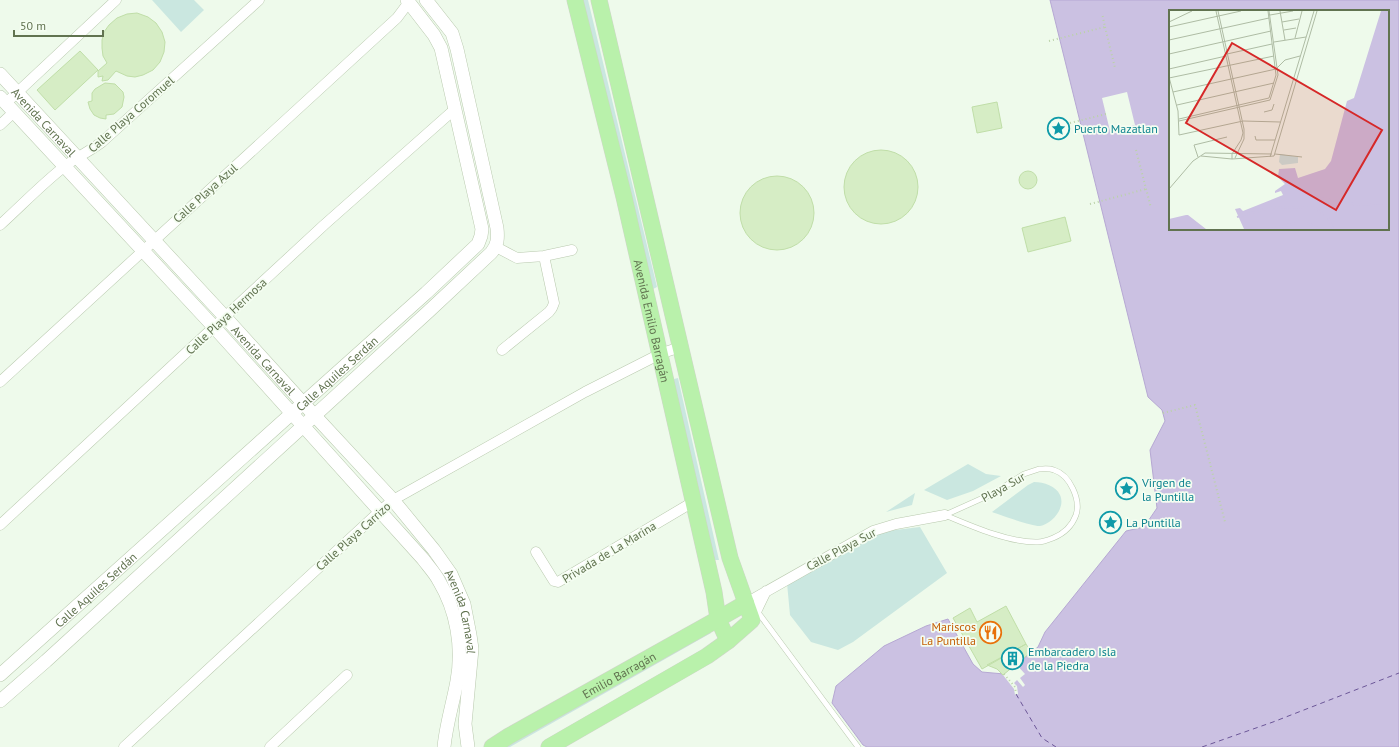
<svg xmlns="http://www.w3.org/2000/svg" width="1399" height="747" viewBox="0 0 1399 747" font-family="'PT Sans',sans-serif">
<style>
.green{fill:#cae7e0}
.water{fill:#cbc1e2;stroke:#b6a8d3;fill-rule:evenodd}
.pier{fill:#eefaeb}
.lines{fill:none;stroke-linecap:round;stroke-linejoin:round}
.ferry{stroke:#6c5798;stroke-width:1;stroke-dasharray:5 4;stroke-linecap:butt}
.building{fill:#d6edc5;stroke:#c0dea8}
.service-casing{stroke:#b9c9ae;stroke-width:6}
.minor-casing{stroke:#b9c9ae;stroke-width:11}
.tertiary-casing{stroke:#b9c9ae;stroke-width:14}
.primary-casing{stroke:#d0d5ca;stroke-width:17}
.path{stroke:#bbd2a8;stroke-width:2;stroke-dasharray:1 3;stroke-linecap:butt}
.service{stroke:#fff;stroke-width:5}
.minor{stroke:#fff;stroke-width:10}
.tertiary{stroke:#fff;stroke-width:13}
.primary{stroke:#b9f1ab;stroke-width:16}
.labels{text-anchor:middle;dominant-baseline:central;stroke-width:3.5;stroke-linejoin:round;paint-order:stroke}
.street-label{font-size:12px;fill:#617350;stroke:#f4fdf1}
.culture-label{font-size:12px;fill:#0d838f;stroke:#f4fdf1;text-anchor:start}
.food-label{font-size:12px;fill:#c56008;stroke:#f4fdf1;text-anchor:end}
.inset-river{fill:none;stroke:#cbc1e2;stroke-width:2}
.inset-road{fill:none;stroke:#aebca4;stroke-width:1}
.view{fill:#d62828;fill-opacity:0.15;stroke:#d62828;stroke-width:2}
.inset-edge{fill:none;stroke:#617350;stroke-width:2}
</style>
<rect width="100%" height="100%" fill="#eefaeb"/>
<path class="green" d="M152,0H194L204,10L181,32Z
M579,0H588L657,287L651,290Z
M678,378L719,560H712L670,380Z
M968,464L986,474L1001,476L973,491L947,500L924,490Z
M1034,482C1044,482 1056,486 1060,495C1066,508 1052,524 1040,526C1034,527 1000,515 992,512L1028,485Z
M915,493L912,505L886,512Z
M920,527L947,573L853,642L838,650L811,642L790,615L787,583L879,532Z
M711,629V633L510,747H496Z"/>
<path class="water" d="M1050,0H1399V747H867L863,745L832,703L836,686L884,646L926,626L948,619L973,664L982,672L1004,674L1038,647L1045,632L1126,531L1144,527L1157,508L1150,450L1165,421L1162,410L1148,397ZM1170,11H1388V229H1170Z"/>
<path class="pier" d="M1127,92L1135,125L1110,131L1102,98Z
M1016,664L1025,674L1020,678L1025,685L1023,687L1017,680L1014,683L1017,686L1018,694L1015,695L1014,689L1003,675Z"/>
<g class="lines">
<path class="ferry" d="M1016,694L1042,738L1056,747
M1202,747L1273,722L1399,673"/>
</g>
<path class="building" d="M137,13L148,17L156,23L162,32L165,42L164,52L160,62L153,70L143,75L135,77L127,76L116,71L108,80L102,81L103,76L98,77V71L107,63L103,56L102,48V40L104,32L109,25L117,18L127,14Z
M80,51L98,70L55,110L37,90Z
M105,83L115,84L123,92L124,97L122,107L114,114L106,115V119L100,118L94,115L90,109L88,102L92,101V93L95,89Z
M997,102L1002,128L977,133L972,107Z
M844 187a37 37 0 1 1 74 0a37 37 0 1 1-74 0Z
M1019 180a9 9 0 1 1 18 0a9 9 0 1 1-18 0Z
M740 213a37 37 0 1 1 74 0a37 37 0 1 1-74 0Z
M1065,217L1071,241L1028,252L1022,228Z
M1006,606L1026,644L982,669L953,618L970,608L977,622Z
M1026,644L1031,652L1003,675L997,669L987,665Z"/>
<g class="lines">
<defs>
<path id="service" d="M1039,469C1044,469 1049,468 1054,470C1070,475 1081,500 1076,515C1072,526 1063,534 1053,538C1048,540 1043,542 1038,542C1010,543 971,526 945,515L994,493L1024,474Z
M757,611L858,747"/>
<path id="minor" d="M6,103L116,0
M0,125L14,112
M0,225C22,205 42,184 65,166C77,157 90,151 102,142L259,0
M496,247L517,258L544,256L572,250
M502,350L549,312L552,308L554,303L544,256
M0,382L397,18L409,2
M0,525L324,225L455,109
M536,552L554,581L558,582L693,502
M746,603L873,531L896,524L945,515
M752,620L766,591
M124,747L380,511L393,500L585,392L660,354L680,347
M270,747L347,675"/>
<g id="tertiary">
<path id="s1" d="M0,74L225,317L303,403L393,500L434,550L451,574L464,604L470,635L472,649L465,724L468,747"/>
<path d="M0,97L214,327L423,559C428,566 435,573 439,581C457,611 463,647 457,681C453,703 446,725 444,747"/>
<path id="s2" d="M0,675L426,293L478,244L481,236L482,229L441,48L434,35L407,0"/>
<path d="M0,701L46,661L429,311L491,253C498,245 498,238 497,228L457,49L452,33L426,0"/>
</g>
<g id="primary">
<path id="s3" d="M575,0L624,197L714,592L718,619L728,641"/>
<path id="s4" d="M492,747L509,736L718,619L746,603"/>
<path d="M549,747L707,656L728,641L752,620L730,558L599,0"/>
</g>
</defs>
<use href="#service" class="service-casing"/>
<use href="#minor" class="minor-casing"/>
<use href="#tertiary" class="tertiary-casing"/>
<use href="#primary" class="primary-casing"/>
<path class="path" d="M1105,27L1115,68
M1049,41L1105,27L1102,13
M1070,123L1106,114
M1136,150L1151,208
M1090,204L1146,189
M1163,413L1195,405L1225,522
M1004,674L1015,687L1016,694"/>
<use href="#service" class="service"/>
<use href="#minor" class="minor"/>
<use href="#tertiary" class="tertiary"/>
<use href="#primary" class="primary"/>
</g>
<defs>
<symbol id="sight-ring" viewBox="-11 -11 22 22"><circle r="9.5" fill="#f4fdf1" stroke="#0f9aa8" stroke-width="1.5"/><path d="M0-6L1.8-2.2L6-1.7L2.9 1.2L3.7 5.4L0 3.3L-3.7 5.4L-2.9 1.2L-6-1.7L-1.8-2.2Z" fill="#0f9aa8"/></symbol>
<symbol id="restaurant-ring" viewBox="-11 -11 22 22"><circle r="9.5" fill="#f4fdf1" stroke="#e8710a" stroke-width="1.5"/><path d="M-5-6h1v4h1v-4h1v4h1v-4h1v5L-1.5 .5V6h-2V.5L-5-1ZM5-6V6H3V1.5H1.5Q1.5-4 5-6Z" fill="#e8710a"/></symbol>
<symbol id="building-ring" viewBox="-11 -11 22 22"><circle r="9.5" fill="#f4fdf1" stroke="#0f9aa8" stroke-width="1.5"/><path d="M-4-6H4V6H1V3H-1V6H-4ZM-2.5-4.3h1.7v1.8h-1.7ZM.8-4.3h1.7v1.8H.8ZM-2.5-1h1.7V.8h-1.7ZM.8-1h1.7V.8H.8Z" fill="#0f9aa8"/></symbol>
</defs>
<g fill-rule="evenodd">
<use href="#sight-ring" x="1046" y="116" width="25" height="25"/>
<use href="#sight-ring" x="1114" y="476" width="25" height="25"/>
<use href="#sight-ring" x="1098" y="510" width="25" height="25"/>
<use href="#restaurant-ring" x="978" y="620" width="25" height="25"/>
<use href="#building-ring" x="1000" y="646" width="25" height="25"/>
</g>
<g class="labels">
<g class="street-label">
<text transform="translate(131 114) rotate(-41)">Calle Playa Coromuel</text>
<text stroke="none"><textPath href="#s1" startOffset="65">Avenida Carnaval</textPath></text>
<text transform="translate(205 193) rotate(-42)">Calle Playa Azul</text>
<text transform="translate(226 316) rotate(-43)">Calle Playa Hermosa</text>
<text stroke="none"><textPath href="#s3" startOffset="330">Avenida Emilio Barragán</textPath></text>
<text stroke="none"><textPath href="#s1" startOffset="389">Avenida Carnaval</textPath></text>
<text stroke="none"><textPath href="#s2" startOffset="452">Calle Aquiles Serdán</textPath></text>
<text transform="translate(1003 487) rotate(-29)">Playa Sur</text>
<text transform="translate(353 536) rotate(-42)">Calle Playa Carrizo</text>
<text transform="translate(841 549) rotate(-28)">Calle Playa Sur</text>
<text transform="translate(609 552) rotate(-31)">Privada de La Marina</text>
<text stroke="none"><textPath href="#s2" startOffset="128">Calle Aquiles Serdán</textPath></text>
<text stroke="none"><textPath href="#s1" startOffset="713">Avenida Carnaval</textPath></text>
<text stroke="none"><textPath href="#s4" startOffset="146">Emilio Barragán</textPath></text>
</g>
<g class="culture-label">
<text x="1074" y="128">Puerto Mazatlan</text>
<text x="1142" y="482">Virgen de<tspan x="1142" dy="14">la Puntilla</tspan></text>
<text x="1126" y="522">La Puntilla</text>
<text x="1028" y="651">Embarcadero Isla<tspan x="1028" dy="14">de la Piedra</tspan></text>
</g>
<g class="food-label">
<text x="976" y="626">Mariscos<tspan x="976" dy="14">La Puntilla</tspan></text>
</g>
</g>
<g transform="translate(1169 10)">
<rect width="220" height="220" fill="#eefaeb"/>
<path d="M111,144L129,147V153L113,155L110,152Z" fill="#cae7e0"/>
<path d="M212,1H220V219H75L66,199L71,198L74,201L114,185L112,181L106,183V181L116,174L109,167L110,159L126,158L129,168L156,159L162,151L178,91L185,88ZM17,205H19L37,219H0V209Z" fill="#cbc1e2"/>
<path class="inset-river" d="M129,171V177L137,186L184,194L220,196M68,207L101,198L144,197L159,207L164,219M100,219L128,213H138L150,219"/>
<path class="inset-road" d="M47,1L74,123L72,130L63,144V149M49,1L75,119V129L66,148M111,1L116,30M101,5L124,1M0,12L23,1M113,12L130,9M0,17L72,1M115,20L127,18M126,28L133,1M0,30L100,8M105,32L137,27M0,44L102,21M58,44L103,34M108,58L116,50L131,46M0,59L57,46M0,67L9,101L10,125L74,111L111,112M0,68L105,46M4,82L107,59M8,95L105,73M95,102L103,100L105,94M10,109L100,88L107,65L99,1M10,111L101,90L109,65L100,1M86,126L87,130H106M106,144L133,147M32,146L63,149L105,146L148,1M29,147L25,135L58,127M101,147L145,1M0,179L24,151L36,143L103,144"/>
<path class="view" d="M63,33L213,120L167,200L17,113Z"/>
<rect width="220" height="220" class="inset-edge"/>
</g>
<path d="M14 30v6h89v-6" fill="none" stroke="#617350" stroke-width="2"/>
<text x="20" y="30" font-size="12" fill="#617350" stroke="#f4fdf1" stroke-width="3" paint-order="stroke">50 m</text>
</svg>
